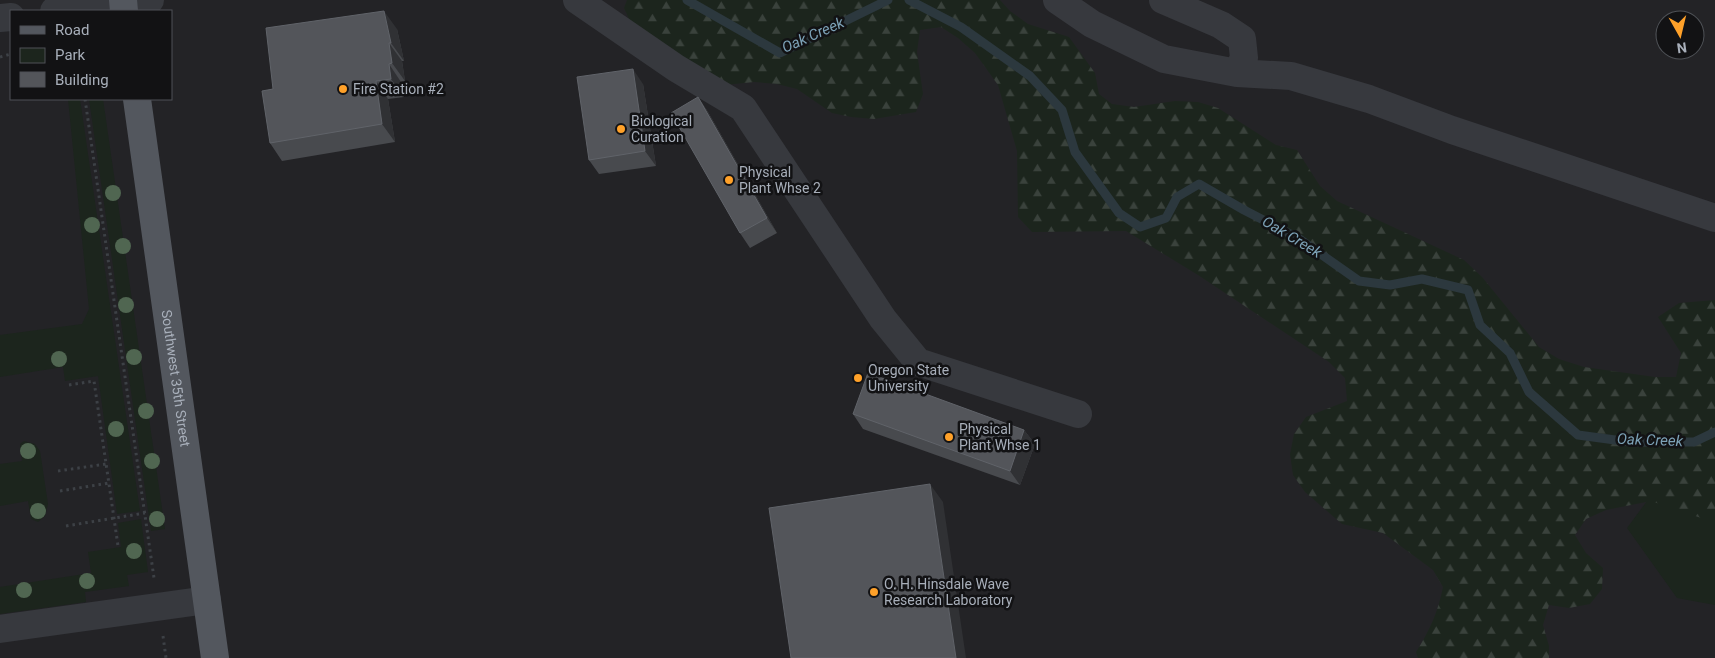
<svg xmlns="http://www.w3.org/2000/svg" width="1715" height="658" viewBox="0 0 1715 658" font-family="Roboto,sans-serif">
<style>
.built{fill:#232326;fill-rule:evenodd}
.green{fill:#1c251d}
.forest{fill:url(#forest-firs)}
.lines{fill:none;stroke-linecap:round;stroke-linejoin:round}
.stream{stroke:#2c383e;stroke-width:9}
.path{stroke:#3d4146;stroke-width:3;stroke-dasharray:2.5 4;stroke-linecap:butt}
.minor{stroke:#37393e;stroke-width:28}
.major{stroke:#53575e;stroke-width:28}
.tree{fill:#506651}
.wall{fill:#484a4e}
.shaded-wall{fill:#303134}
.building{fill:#53555a;stroke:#606369}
.poi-dot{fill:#ffa129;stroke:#121214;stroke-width:2}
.labels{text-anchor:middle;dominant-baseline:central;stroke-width:5;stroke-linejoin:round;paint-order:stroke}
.poi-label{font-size:14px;fill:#a8afba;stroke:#121214;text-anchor:start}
.street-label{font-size:14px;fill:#a8afba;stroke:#121214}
.water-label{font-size:15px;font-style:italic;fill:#7da2b7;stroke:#121214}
</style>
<defs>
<pattern id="forest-firs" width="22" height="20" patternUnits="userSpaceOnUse" patternTransform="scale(1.25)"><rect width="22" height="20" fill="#1c251d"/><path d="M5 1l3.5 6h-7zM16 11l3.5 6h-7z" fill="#3a423c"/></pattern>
</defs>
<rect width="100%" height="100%" fill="#171719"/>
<path class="built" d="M0,0H1715V658H0ZM11,11H171V99H11ZM1665,20H1695V50H1665Z"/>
<path class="green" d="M68,99H80L140,511L117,514L98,376L65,381L63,367L0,377V335L82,324L89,309Z
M89,99H103L165,529L151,531Z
M24,441L35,444L40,451L48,504L45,516L38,522L31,519L28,501L0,506V464L22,461L20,444Z
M1715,483V605L1677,598L1627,528L1656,489Z
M141,519L148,572L127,575L129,586L85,592L86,602L0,614V587L91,573L88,552L121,547L118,523Z"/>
<path class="forest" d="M627,0H1000L1010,11L1028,24L1069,37L1095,73L1099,94L1112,104L1134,107L1175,101L1198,102L1218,108L1276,145L1297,150L1320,186L1337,201L1464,260L1482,277L1539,347L1559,359L1584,367L1655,377H1676L1681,353L1658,317L1679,303L1715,300V520L1710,521L1651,501L1606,510L1586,519L1575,535L1586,553L1603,568L1602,589L1590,604L1569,608L1549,605L1543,625L1549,646V658H1418L1416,652C1430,630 1438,612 1443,587L1433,570L1383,533L1342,524L1305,492L1293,475L1290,454L1294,434L1306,417L1347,401L1345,378L1329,362L1198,275L1126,231L1032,232L1018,217L1017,151L998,85L975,53L958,38L941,27L920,30L917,52L923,94L916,112L874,119L851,117L832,113L797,89L777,84L754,82L715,86L641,45L624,8Z"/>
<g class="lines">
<path class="stream" d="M687,0L780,53L888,0
M909,0L961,27L1030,76L1062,110L1075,152L1119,213L1140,227L1166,218L1177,197L1199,184L1244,210L1298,238L1359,281L1390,285L1422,279L1468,290L1480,325L1510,353L1529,392L1578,435L1630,442H1694L1715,432"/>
<path class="path" d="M0,57L11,54
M85,99L154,578
M69,385L94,381L118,546
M58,471L106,464
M60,491L109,483
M66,526L145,513
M163,636L166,658"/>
<path class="minor" d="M577,0L676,68L743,108L883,319L918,362L1078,414
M1057,0L1092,24L1164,59L1237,73L1291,76L1369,99L1452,130L1715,218
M1163,0L1221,25L1242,39L1244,58L1237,73
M54,11L150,0
M0,18L11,17
M0,629L207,600"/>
<g class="major">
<path d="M123,0L124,11"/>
<path id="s1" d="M137,99L215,658"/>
</g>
</g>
<g class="tree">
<circle cx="113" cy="193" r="8"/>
<circle cx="92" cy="225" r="8"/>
<circle cx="123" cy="246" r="8"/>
<circle cx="126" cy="305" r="8"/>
<circle cx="134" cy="357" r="8"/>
<circle cx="59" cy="359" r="8"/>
<circle cx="146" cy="411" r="8"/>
<circle cx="116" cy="429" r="8"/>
<circle cx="28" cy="451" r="8"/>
<circle cx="152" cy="461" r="8"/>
<circle cx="38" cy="511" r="8"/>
<circle cx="157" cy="519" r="8"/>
<circle cx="134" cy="551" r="8"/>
<circle cx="87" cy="581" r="8"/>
<circle cx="24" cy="590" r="8"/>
</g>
<path class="wall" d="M397,29L404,61H402L405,81L401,82L404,97L388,99L395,142L282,161L270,143L273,89Z
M643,84L656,166L599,174L589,160Z
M698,97L708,112L777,233L750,248L740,233Z
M853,414L1024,430L1035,444L1020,485L863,429Z"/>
<path class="shaded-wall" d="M384,11L397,29L404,61L391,43Z
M389,43L402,61L405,81L392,63Z
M389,64L401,82L404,97L391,79Z
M633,69L643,84L656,166L645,151Z
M376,81L388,99L395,142L382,124Z
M698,97L708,112L777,233L767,218Z
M1024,430L1035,444L1020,485L1010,471Z
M930,484L943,502L966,658H956Z"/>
<path class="building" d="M384,11L391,43H389L392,63L389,64L391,79L376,81L382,124L270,143L262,91L273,89L266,28Z
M633,69L645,151L589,160L577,77Z
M698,97L767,218L740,233L671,113Z
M868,373L1024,430L1010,471L853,414Z
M930,484L956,658H791L769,508Z"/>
<g class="poi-dot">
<circle cx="343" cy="89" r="5"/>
<circle cx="621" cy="129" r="5"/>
<circle cx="729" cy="180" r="5"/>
<circle cx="858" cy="378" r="5"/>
<circle cx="949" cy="437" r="5"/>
<circle cx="874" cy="592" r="5"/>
</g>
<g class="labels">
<g class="poi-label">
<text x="353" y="89">Fire Station #2</text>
<text x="631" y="121">Biological<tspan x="631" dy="16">Curation</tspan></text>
<text x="739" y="172">Physical<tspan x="739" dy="16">Plant Whse 2</tspan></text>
<text x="868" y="370">Oregon State<tspan x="868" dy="16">University</tspan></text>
<text x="959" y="429">Physical<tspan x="959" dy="16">Plant Whse 1</tspan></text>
<text x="884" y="584">O. H. Hinsdale Wave<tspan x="884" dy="16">Research Laboratory</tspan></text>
</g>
<g class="street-label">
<text stroke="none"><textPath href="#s1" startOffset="282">Southwest 35th Street</textPath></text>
</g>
<g class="water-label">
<text transform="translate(813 35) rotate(-24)">Oak Creek</text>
<text transform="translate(1292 237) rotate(31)">Oak Creek</text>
<text transform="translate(1650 440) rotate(2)">Oak Creek</text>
</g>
</g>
<rect x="10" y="10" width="162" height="90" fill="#121214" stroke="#4e5156"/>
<rect x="20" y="26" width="25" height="8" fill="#53575e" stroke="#4e5156"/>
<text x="55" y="35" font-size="15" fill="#a8afba">Road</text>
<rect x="20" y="48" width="25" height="15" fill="#1c251d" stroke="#4e5156"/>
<text x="55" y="60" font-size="15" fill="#a8afba">Park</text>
<rect x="20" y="72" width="25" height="15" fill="#53555a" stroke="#4e5156"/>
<text x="55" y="85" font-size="15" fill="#a8afba">Building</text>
<g transform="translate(1680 35) rotate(172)"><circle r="24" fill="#121214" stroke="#4e5156"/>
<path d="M0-4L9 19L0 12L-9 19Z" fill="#ffa129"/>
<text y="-8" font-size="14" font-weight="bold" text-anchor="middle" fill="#a8afba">N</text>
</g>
</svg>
